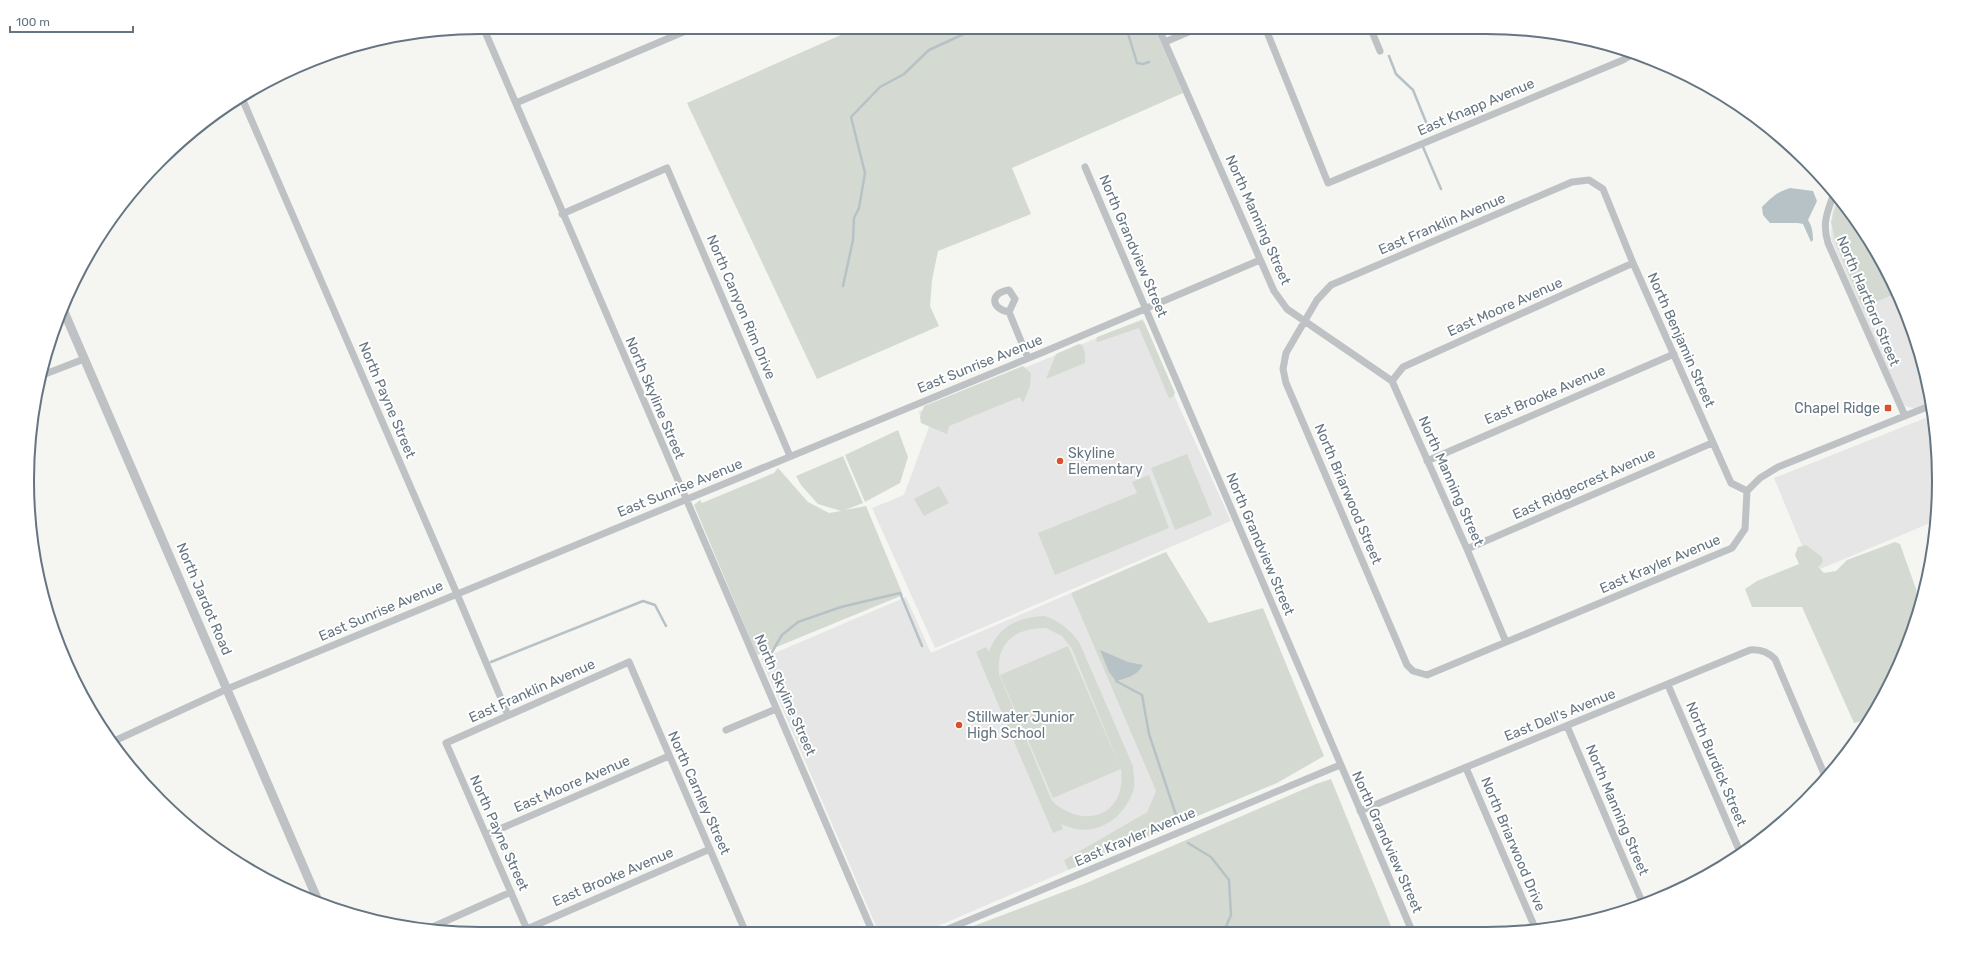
<svg xmlns="http://www.w3.org/2000/svg" width="1966" height="961" viewBox="0 0 1966 961" font-family="Rubik,sans-serif">
<style>
.built{fill:#e5e6e5}
.green{fill:#d4dad1;fill-rule:evenodd}
.water{fill:#b7c2c6}
.lines{fill:none;stroke-linecap:round;stroke-linejoin:round}
.stream{stroke:#b7c2c6;stroke-width:2.5}
.minor{stroke:#bec2c5;stroke-width:7}
.tertiary{stroke:#bec2c5;stroke-width:9}
.poi-dot{fill:#da502c;stroke:#fff;stroke-width:1.5}
.labels{text-anchor:middle;dominant-baseline:central;stroke-width:4;stroke-linejoin:round;paint-order:stroke}
.street-label{font-size:14px;fill:#657581;stroke:#fff}
.poi-label{font-size:14px;fill:#657581;stroke:#fff;text-anchor:start}
.rim{fill:none;stroke:#657581;stroke-width:2}
</style>
<rect width="100%" height="100%" fill="#f5f5f1"/>
<path class="built" d="M1837,198L1863,229L1905,307L1930,392L1931,401L1915,408L1907,407L1901,402L1831,239L1832,213Z
M1143,319L1177,402L1231,521L935,648L872,508L904,495L929,427L918,412Z
M1933,415L1939,481L1935,521L1813,572L1774,478Z
M1071,593L1156,791L1147,812L1064,860L1068,870L924,932L879,933L761,659L906,597L931,653Z"/>
<path class="green" d="M859,27H1154L1183,93L1012,168L1031,214L938,251L932,280L930,306L939,326L817,379L687,103Z
M1838,199L1863,229L1897,293L1873,303L1875,307L1864,310L1862,306L1836,244L1831,222Z
M1142,320L1145,324L1175,393L1173,397L1169,398L1139,328L1098,342L1096,341L1097,337Z
M1079,344L1082,345L1085,353V363L1046,379L1056,354Z
M1023,366L1031,373L1030,386L1023,403L1020,397L949,426L947,434L921,423L920,417L924,406Z
M898,430L908,457L900,483L865,502L845,455Z
M1187,454L1212,515L1175,530L1151,468Z
M843,456L863,503L845,510L866,506L903,595L757,655L694,505L700,500L702,503L774,473L778,468L808,502L829,513L841,511L818,504L801,485L796,476Z
M1149,475L1169,528L1055,575L1038,533L1137,493L1132,482Z
M939,486L949,503L924,516L914,499Z
M1895,542L1900,544L1916,589L1919,607L1904,654L1866,720L1854,723L1802,607H1752L1745,589L1757,581L1799,564L1795,555L1798,547L1806,545L1822,557L1823,562L1818,567L1824,573L1836,571L1847,560Z
M1166,552L1209,623L1263,608L1324,756L1277,783L1068,870L1064,860L1147,812L1156,791L1071,593Z
M1045,616C1061,622 1069,629 1079,642L1133,766C1133,772 1135,781 1134,788C1127,813 1104,834 1076,829C1071,828 1066,826 1061,824L1063,829L1053,833L976,652L986,647L989,652C998,626 1019,617 1045,616ZM1046,628L1062,636L1072,649L1121,769L1068,646L1000,675L1053,798L1121,769C1127,815 1085,831 1052,801L999,674C996,642 1015,628 1046,628Z
M1331,779L1393,931L958,932L1084,884L1316,784Z"/>
<path class="water" d="M1790,188L1813,191L1817,201L1808,220C1812,226 1813,233 1813,240L1811,242L1803,224L1798,223H1770L1763,215L1762,207C1772,197 1777,192 1790,188Z
M1100,650L1128,662L1143,665C1137,676 1127,678 1116,681L1109,672Z"/>
<g class="lines">
<path class="stream" d="M1126,27L1137,63L1143,64L1149,62
M1389,56L1396,74L1413,90L1428,127
M1423,147L1441,189
M843,286L853,240L854,218L859,208L865,173L851,117L880,87L904,74L929,50L979,27
M768,655L772,652L782,635L798,622L841,607L900,593L922,646
M491,662L643,601L655,605L666,626
M1116,681L1142,695L1149,734L1178,821
M1188,843L1211,857L1229,880L1231,915L1224,931"/>
<path class="minor" d="M483,27L873,933
M1158,27L1274,291L1287,309L1392,381L1467,549L1506,642
M1265,27L1328,183L1623,60L1633,54
M1370,27L1380,51
M1165,42L1200,27
M241,96L457,594L508,715
M516,103L695,27
M1085,167L1412,931
M1834,193C1827,213 1822,223 1828,243L1905,416
M562,214L667,168L790,456
M1009,290L1015,299L1009,312C991,309 989,293 1009,290Z
M1009,312L1028,358
M40,376L84,359
M1392,381L1403,367L1633,263
M1427,461L1674,354
M1747,491L1731,483L1633,263L1603,189L1589,180L1572,182L1331,285L1317,300L1286,353L1283,369L1286,383L1407,665L1413,671L1427,675L1732,548L1745,529L1747,491L1760,478L1778,467L1932,405
M1467,549L1712,443
M1668,685L1740,852
M1567,726L1643,904
M726,730L776,709
M112,742L227,689L1041,353L1260,260
M1466,768L1536,930
M1360,811L1750,650C1760,649 1768,652 1775,659L1825,776
M486,835L669,756
M428,929L511,892
M527,929L710,849
M941,932L1340,765
M529,934L446,743L629,662L746,933"/>
<path class="tertiary" d="M62,307L319,903"/>
</g>
<g class="poi-dot">
<rect x="1884" y="404" width="8" height="8" rx="2"/>
<circle cx="1060" cy="461" r="4"/>
<circle cx="959" cy="725" r="4"/>
</g>
<g class="labels">
<g class="street-label">
<text transform="translate(1476 107) rotate(-23)">East Knapp Avenue</text>
<text transform="translate(1258 220) rotate(66)">North Manning Street</text>
<text transform="translate(1442 224) rotate(-23)">East Franklin Avenue</text>
<text transform="translate(1133 246) rotate(67)">North Grandview Street</text>
<text transform="translate(1868 301) rotate(67)">North Hartford Street</text>
<text transform="translate(741 307) rotate(67)">North Canyon Rim Drive</text>
<text transform="translate(1505 307) rotate(-24)">East Moore Avenue</text>
<text transform="translate(1681 340) rotate(66)">North Benjamin Street</text>
<text transform="translate(980 364) rotate(-22)">East Sunrise Avenue</text>
<text transform="translate(1545 395) rotate(-23)">East Brooke Avenue</text>
<text transform="translate(655 398) rotate(67)">North Skyline Street</text>
<text transform="translate(387 400) rotate(67)">North Payne Street</text>
<text transform="translate(1451 481) rotate(66)">North Manning Street</text>
<text transform="translate(1584 484) rotate(-24)">East Ridgecrest Avenue</text>
<text transform="translate(680 488) rotate(-22)">East Sunrise Avenue</text>
<text transform="translate(1348 494) rotate(67)">North Briarwood Street</text>
<text transform="translate(1260 544) rotate(67)">North Grandview Street</text>
<text transform="translate(1660 564) rotate(-23)">East Krayler Avenue</text>
<text transform="translate(204 599) rotate(67)">North Jardot Road</text>
<text transform="translate(381 611) rotate(-23)">East Sunrise Avenue</text>
<text transform="translate(532 691) rotate(-24)">East Franklin Avenue</text>
<text transform="translate(785 695) rotate(66)">North Skyline Street</text>
<text transform="translate(1560 715) rotate(-22)">East Dell's Avenue</text>
<text transform="translate(1716 764) rotate(67)">North Burdick Street</text>
<text transform="translate(572 784) rotate(-23)">East Moore Avenue</text>
<text transform="translate(699 793) rotate(66)">North Carnley Street</text>
<text transform="translate(1617 810) rotate(67)">North Manning Street</text>
<text transform="translate(499 833) rotate(66)">North Payne Street</text>
<text transform="translate(1135 837) rotate(-23)">East Krayler Avenue</text>
<text transform="translate(1387 842) rotate(66)">North Grandview Street</text>
<text transform="translate(1513 844) rotate(67)">North Briarwood Drive</text>
<text transform="translate(613 877) rotate(-23)">East Brooke Avenue</text>
</g>
<g class="poi-label">
<text x="1880" y="408" text-anchor="end">Chapel Ridge</text>
<text x="1068" y="453">Skyline<tspan x="1068" dy="16">Elementary</tspan></text>
<text x="967" y="717">Stillwater Junior<tspan x="967" dy="16">High School</tspan></text>
</g>
</g>
<path d="M0 0H1966V961H0ZM480 34H1486A446 446 0 0 1 1932 480V481A446 446 0 0 1 1486 927H480A446 446 0 0 1 34 481V480A446 446 0 0 1 480 34Z" fill="#fff" fill-rule="evenodd"/>
<path class="rim" d="M480 34H1486A446 446 0 0 1 1932 480V481A446 446 0 0 1 1486 927H480A446 446 0 0 1 34 481V480A446 446 0 0 1 480 34Z"/>
<path d="M10 26v6h123v-6" fill="none" stroke="#657581" stroke-width="2"/>
<text x="16" y="26" font-size="12" fill="#657581" stroke="#ffffff" stroke-width="3" paint-order="stroke">100 m</text>
</svg>
